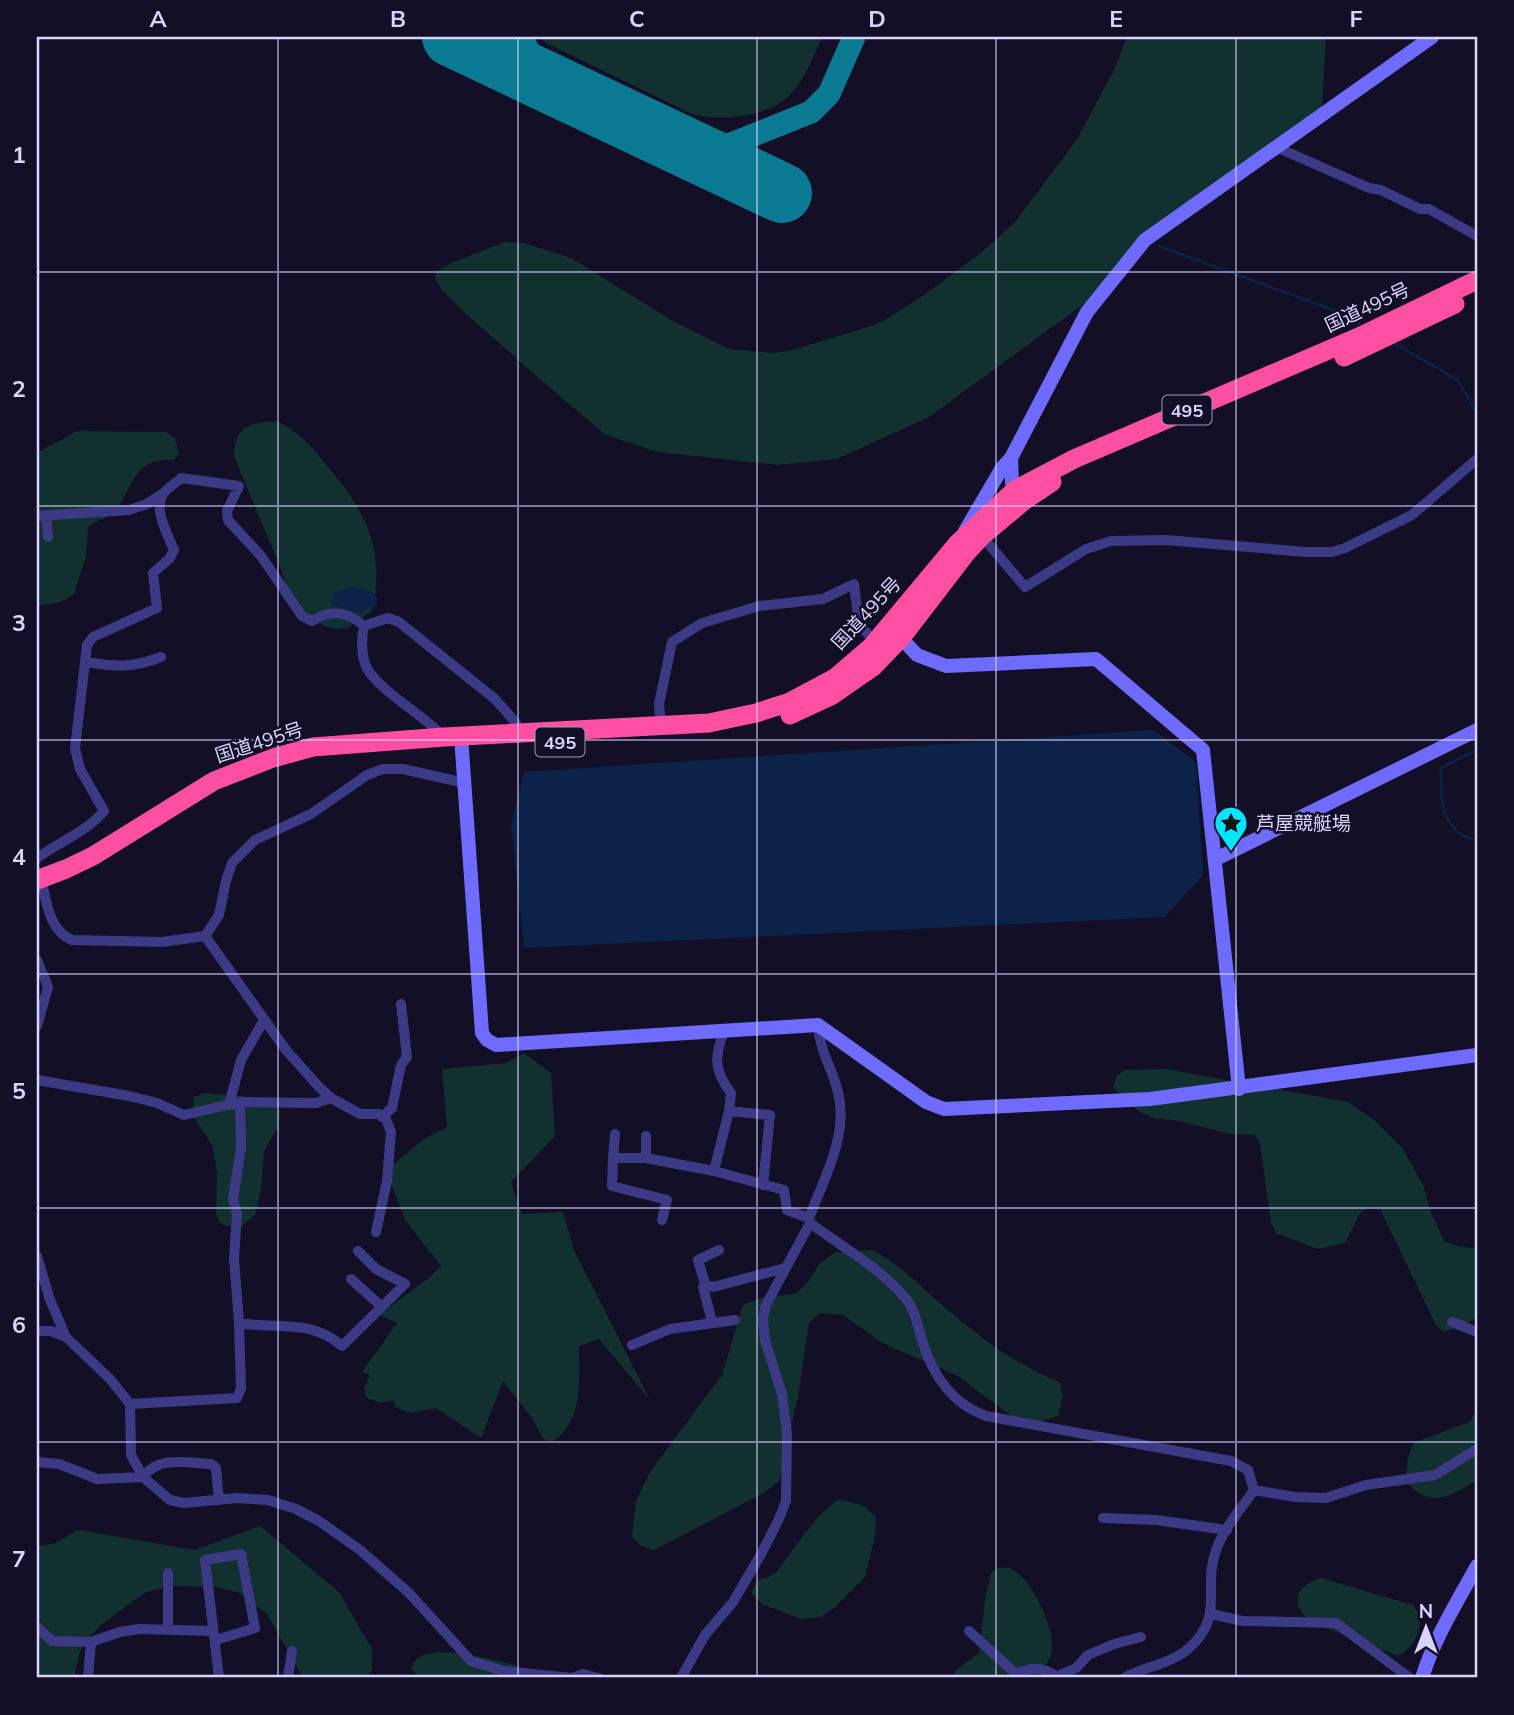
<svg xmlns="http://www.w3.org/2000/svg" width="1514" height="1715" viewBox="0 0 1514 1715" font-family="Mulish,'Noto Sans JP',sans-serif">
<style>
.green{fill:#12302f}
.water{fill:#0c2248}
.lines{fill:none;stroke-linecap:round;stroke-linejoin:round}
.stream{stroke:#0c2248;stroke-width:2.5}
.taxiway{stroke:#0a7a92;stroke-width:23}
.runway{stroke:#0a7a92;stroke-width:60}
.street{stroke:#3d3a85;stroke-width:10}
.secondary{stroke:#6f6bff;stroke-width:14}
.highway{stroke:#ff4fa3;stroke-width:19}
.grid{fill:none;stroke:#d9d4ff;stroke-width:2;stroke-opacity:0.55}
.labels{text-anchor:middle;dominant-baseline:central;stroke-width:5;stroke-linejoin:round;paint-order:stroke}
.shield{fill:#130f26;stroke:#9e99be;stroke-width:2}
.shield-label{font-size:18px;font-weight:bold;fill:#d9d4ff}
.street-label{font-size:19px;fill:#d9d4ff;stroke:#130f26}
.poi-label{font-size:19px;fill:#d9d4ff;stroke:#130f26;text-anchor:start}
.neatline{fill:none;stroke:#d9d4ff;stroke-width:2.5}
.grid-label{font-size:23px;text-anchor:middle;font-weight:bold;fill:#d9d4ff}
</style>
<rect width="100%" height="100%" fill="#130f26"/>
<path class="green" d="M539,37H822V38C813,56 805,80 790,95C769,117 719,122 692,114L546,43Z
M1127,37H1326L1322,106L1317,117L1172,212L1125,256L1085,303L929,417L837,459L778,465L658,452L606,435L543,382L466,314L442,290L435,278L437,271L449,264L505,242L524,243L571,258L673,321L729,349L773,353L789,351L878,324L920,298L982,252L1016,221L1076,141L1113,72Z
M276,421C299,431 312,447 328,467C366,511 386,552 372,611L347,628L336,629L324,626L293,607L281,569L234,456C235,426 249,423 276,421Z
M77,431L166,432L175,439L179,454L174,460C134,456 134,486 116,510C108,520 97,519 88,527L86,556L74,594L61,602L37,606V453Z
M524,1053L551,1073L555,1136L511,1182L522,1214L563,1212L574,1250L650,1400L599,1339L579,1346C578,1381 585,1420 552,1442L543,1439L532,1418L503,1381L481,1438L436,1408L411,1413L396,1408L393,1400L382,1403L367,1398L364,1389L370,1375L362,1372L397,1323L379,1315L430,1277L441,1266L405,1220L386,1170L424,1139L447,1127L442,1069L506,1063Z
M1166,1069L1348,1102L1374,1120L1403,1149L1423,1185L1431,1212L1444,1241L1461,1247L1477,1248V1317L1465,1325L1443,1332L1436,1325L1380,1209L1370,1207L1360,1213L1345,1243L1318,1249L1276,1233L1271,1222L1260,1143L1255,1135L1230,1134L1175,1120L1157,1119L1140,1112L1113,1088L1117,1075L1125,1070Z
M205,1093L272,1099L280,1111L278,1127L264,1151L261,1189L255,1215L240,1227L225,1226L221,1224L216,1215L217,1172L213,1147L192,1114L194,1097Z
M873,1250C900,1265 918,1284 941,1304C977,1335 1015,1365 1060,1382L1063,1397L1058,1416L1042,1421L1017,1420L956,1375L882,1343L843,1315L820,1313L809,1323L798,1396L779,1481L762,1494L654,1550L641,1546L632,1536L636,1501L650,1472L722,1375L743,1305L764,1297L796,1294L808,1282L819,1264L836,1252Z
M1477,1408V1480C1449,1497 1432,1509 1406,1482L1408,1458L1413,1443L1470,1422Z
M839,1499L864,1506L876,1518L875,1537L865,1577L835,1607L821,1617L801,1619L762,1604L752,1594C756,1572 767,1583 778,1570C797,1546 814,1516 839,1499Z
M260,1526L339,1592L372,1649V1670L367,1678H303L267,1614L238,1592L214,1587L173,1586L146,1592L103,1623L84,1643L79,1654L74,1678H37V1546L56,1543L78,1530L195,1550Z
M997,1568C1001,1568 1005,1567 1009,1568C1031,1575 1058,1633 1051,1654C1049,1662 1042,1671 1038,1678H954L955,1671L979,1653L985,1599L991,1573Z
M1321,1578L1413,1605C1415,1609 1419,1612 1419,1616C1423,1631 1411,1649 1398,1656L1311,1622C1290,1604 1294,1586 1321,1578Z
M464,1653L511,1664L544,1678H418L411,1667C419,1648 445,1653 464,1653Z"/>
<path class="water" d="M352,586L371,591L378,599L376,606L358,613L331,604L333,593Z
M1153,730L1196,762L1203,875L1165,917L524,948L511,825L524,772Z"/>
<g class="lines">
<path class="stream" d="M1159,246L1325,307L1347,316L1363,326
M1394,343L1458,380L1477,414
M1477,750L1441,768C1441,793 1439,820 1462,835C1466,838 1472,838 1477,840"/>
<path class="taxiway" d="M521,37L546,82
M701,156L811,112L829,94L854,37"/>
<path class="runway" d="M452,37L782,193"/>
<path class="street" d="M1276,147L1369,188L1381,190L1420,209H1429L1477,236
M46,515L48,537
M37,516L129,510L147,504L162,494
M981,535L1025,587L1086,549L1111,541L1166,540L1306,552H1332L1345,548L1412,515L1477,459
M364,626L388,618L399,622L495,699L516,723L519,733
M86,662C117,667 132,668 161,657
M661,725L659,704L672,642L702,623L759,606L823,599L854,584L859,624L875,642
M37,858C59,842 85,833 104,811L80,769L75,748L87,645L93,637L157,608L153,573L170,558L174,550C168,535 153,509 163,494C167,488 176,483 181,478L239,486L227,511L228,520L261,556L302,616L312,621C331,609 347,611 364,626C361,639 361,658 368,670C380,690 425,717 443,736
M43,887C47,908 52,932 72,940L162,942L205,936L219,915L226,881L232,863L255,840L311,814L367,775L383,769H403L465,783
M205,936L286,1050L319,1087L331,1098L360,1114H379L386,1119L391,1132L387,1181L376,1232
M37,960L48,987L37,1026
M724,1031C714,1057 714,1071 731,1093L729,1111L714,1171L784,1190L787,1210L809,1218
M37,1080L129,1096L157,1103L184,1115L240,1102L316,1103L331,1098
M229,1105L241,1060L264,1020
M729,1111L770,1115L763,1185
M382,1117L392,1108L401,1065L407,1057L401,1004
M615,1134L613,1158H646L714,1171
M613,1158L612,1186L667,1200L662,1220
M646,1158V1136
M810,1223C842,1247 882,1269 907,1300C916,1312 918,1327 922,1340C932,1374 952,1404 986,1416L1231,1461L1248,1470L1254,1490C1241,1509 1224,1528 1216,1550C1202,1590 1226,1616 1188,1649C1171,1664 1143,1667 1124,1678
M719,1250L698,1260L705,1284L713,1287L785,1268
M37,1256L50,1300L66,1337
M351,1279L381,1306
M705,1284L703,1287L712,1322
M1452,1322L1477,1332
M239,1323C278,1330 309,1318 342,1346L405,1284L376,1269L358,1251
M37,1331H51L66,1337L110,1379L130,1404L131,1455L143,1477L170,1500L184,1503L236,1498L268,1500L296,1509L319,1521L360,1550L409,1593L471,1661L504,1671L572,1678L583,1674L599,1678
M632,1345L670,1329L735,1320
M130,1404L237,1398L241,1388L239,1323L234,1258L237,1214L233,1199L241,1148L240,1102
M37,1462L59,1464L97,1479L143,1477C159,1455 188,1463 211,1464L216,1468L219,1500
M1254,1490L1295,1497L1326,1498L1366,1485L1435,1475L1477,1449
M1103,1518L1156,1520L1227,1530
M168,1573V1630
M1211,1614L1243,1621L1336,1623L1410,1678
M37,1627L52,1641L91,1642L120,1632L139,1629L213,1631
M969,1631L1016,1674C1031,1666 1045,1667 1058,1678
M216,1640L255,1628L241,1554L205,1560L219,1678
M88,1678L91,1642
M288,1678L292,1651
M681,1678L705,1635L733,1602L760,1556L778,1521L786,1501L787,1434L782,1394L765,1340L763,1319L766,1305L810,1223L809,1218C824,1178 849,1135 838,1092C832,1067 820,1053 818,1025
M1060,1678L1062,1674L1076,1668L1088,1655L1114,1644L1141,1637"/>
<path class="secondary" d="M1015,490L1012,482L1011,458L1087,312L1145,240L1432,37
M965,531L1002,468L1011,458
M899,632L901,638L917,655L946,666L1096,659L1203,750L1239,1089
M461,736L482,1033L487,1040L496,1045L818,1025L926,1102L944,1109L1150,1099L1477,1055
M1216,859L1477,730
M1422,1678C1434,1639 1457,1602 1477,1566"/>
<path class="highway" d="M1344,357L1455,304
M790,715L831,696L873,667L901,638L967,552L982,536L1025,500L1052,482
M37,880L66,869L93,856L214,781L273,758L313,747L444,737L709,723L756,713L790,702L835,678L871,647L957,544L1015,490L1074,459L1361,336L1477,280"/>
</g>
<path class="grid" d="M278,37V1678M518,37V1678M757,37V1678M996,37V1678M1236,37V1678M37,272H1477M37,506H1477M37,740H1477M37,974H1477M37,1208H1477M37,1442H1477"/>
<defs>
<symbol id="sight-pin" viewBox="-11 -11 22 30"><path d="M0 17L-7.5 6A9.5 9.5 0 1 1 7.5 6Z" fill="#00e5ff" stroke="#130f26"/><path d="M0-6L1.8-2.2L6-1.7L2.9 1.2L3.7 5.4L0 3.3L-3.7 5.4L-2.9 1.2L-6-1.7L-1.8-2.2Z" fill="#111"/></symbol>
</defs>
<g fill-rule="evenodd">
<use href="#sight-pin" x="1212" y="804" width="38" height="52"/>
</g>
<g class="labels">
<g class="shield">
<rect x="1162.5" y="395.5" width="49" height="29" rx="5"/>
<rect x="535.5" y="727.5" width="49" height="29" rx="5"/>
</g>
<g class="shield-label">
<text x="1187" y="410">495</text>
<text x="560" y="742">495</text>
</g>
<g class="street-label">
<text transform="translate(1367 307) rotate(-25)">国道495号</text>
<text transform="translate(866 613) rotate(-47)">国道495号</text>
<text transform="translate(259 742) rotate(-18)">国道495号</text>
</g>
<g class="poi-label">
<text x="1256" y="823">芦屋競艇場</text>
</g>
</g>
<rect width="1514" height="1715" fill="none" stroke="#130f26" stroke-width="77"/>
<g transform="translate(1426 1628)" stroke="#130f26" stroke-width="5" paint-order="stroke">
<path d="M0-5L12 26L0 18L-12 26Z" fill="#d9d4ff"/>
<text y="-10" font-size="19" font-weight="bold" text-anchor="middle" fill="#d9d4ff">N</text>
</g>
<rect x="38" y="38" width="1438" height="1638" class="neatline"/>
<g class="grid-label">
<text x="158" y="27">A</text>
<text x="398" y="27">B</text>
<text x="637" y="27">C</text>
<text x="877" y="27">D</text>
<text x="1116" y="27">E</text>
<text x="1356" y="27">F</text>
<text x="19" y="163">1</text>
<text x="19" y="397">2</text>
<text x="19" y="631">3</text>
<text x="19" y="865">4</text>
<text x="19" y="1099">5</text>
<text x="19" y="1333">6</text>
<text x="19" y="1567">7</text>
</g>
</svg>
